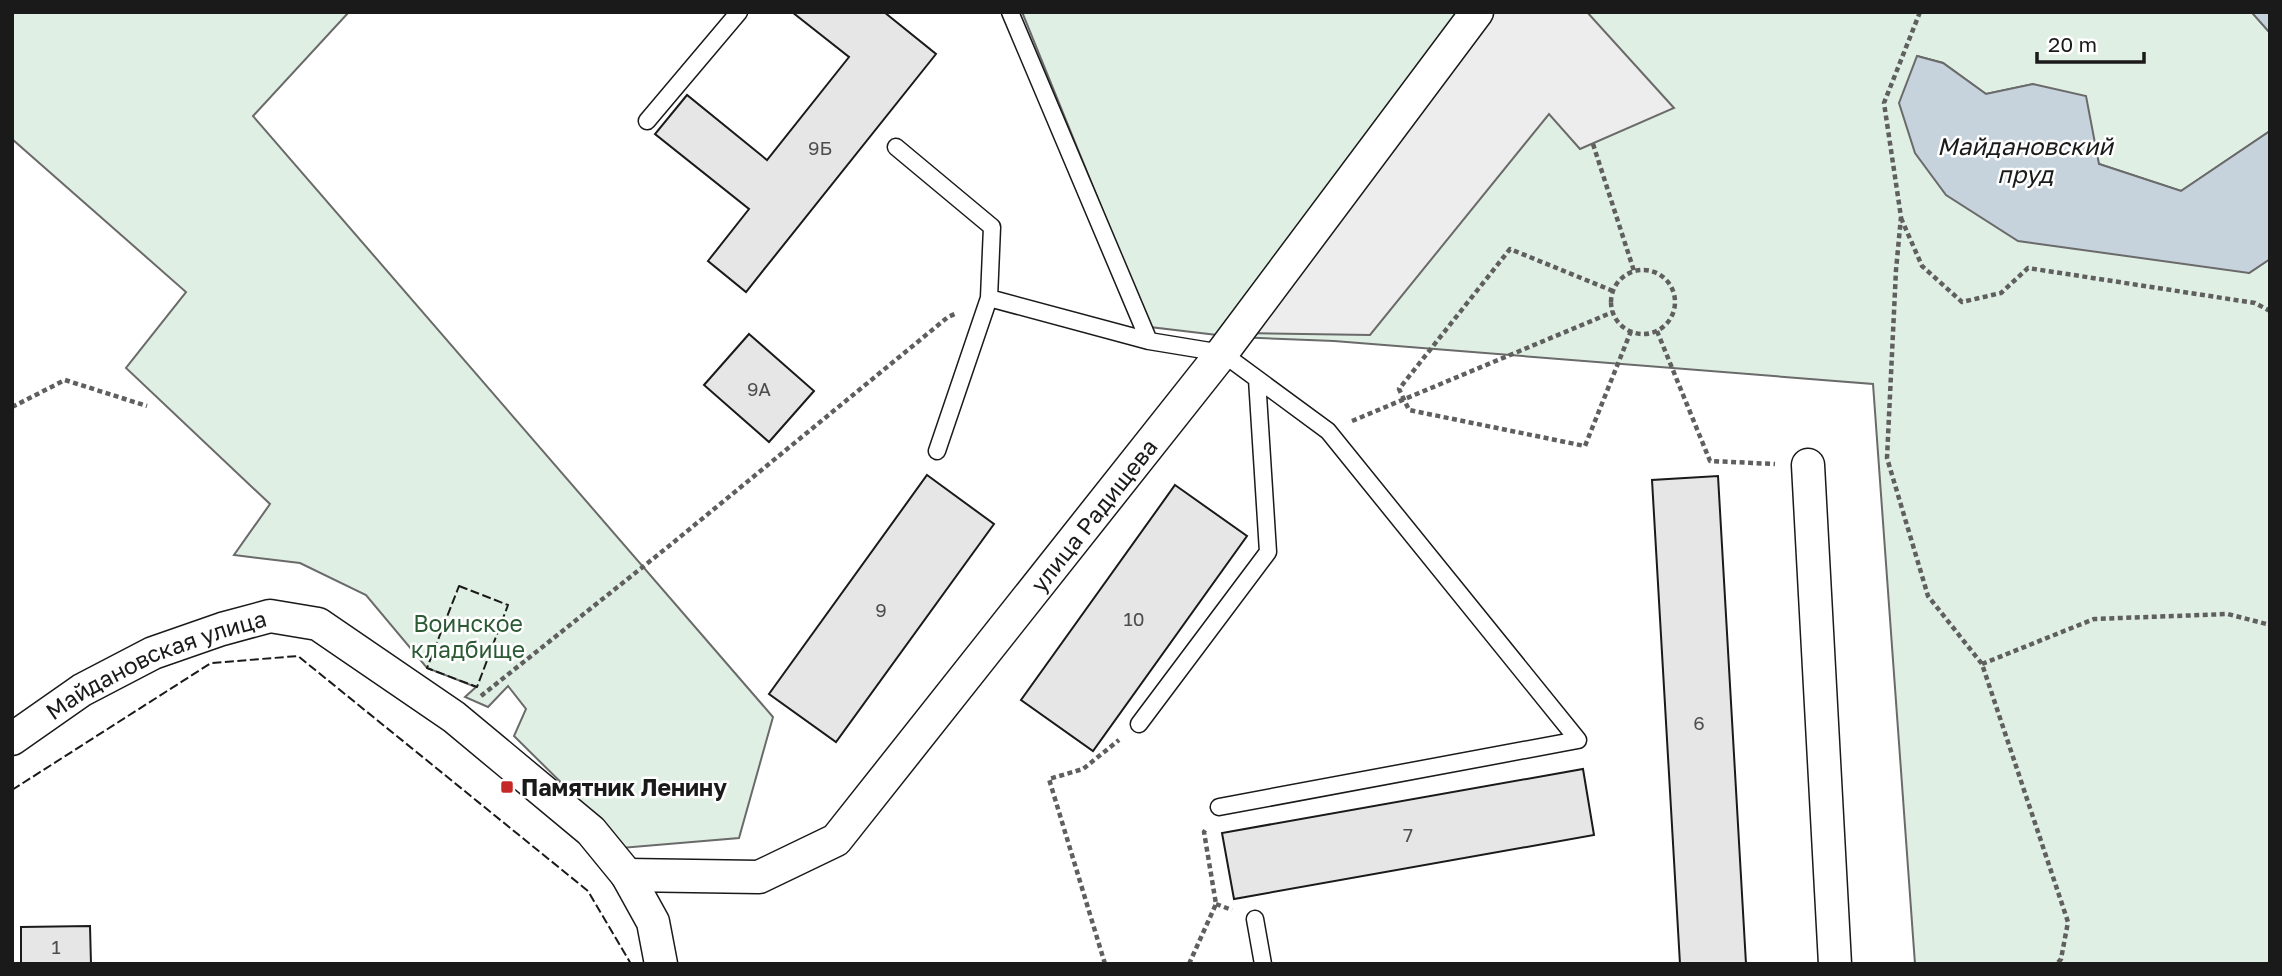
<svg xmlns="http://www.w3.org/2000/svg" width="2282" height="976" viewBox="0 0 2282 976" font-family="'Golos Text',sans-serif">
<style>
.green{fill:#e0efe3;stroke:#6a6a6a;stroke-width:2}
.parking{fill:#ededed;stroke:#6a6a6a;stroke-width:2}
.water{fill:#c6d2dc;stroke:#6a6a6a;stroke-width:2}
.building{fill:#e6e6e6;stroke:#1a1a1a;stroke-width:2}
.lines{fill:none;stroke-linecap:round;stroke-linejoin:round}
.service-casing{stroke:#1a1a1a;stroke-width:19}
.minor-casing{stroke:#1a1a1a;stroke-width:35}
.path{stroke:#5f5f5f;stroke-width:4.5;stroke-dasharray:5 3.5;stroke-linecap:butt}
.service{stroke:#fff;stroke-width:16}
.minor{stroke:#fff;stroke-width:32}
.fence{stroke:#1a1a1a;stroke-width:2;stroke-dasharray:9 3.5;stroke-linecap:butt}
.poi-dot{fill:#c62828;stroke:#fff;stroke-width:2.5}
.labels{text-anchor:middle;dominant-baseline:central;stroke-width:5;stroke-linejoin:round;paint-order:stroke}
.number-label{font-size:19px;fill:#4d4d4d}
.street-label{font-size:23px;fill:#1a1a1a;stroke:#fff}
.park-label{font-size:23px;fill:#2b5a34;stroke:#fff}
.poi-label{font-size:23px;font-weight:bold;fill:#1a1a1a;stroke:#fff;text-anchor:start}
.water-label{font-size:24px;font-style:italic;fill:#1a1a1a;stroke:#fff}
</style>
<rect width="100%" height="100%" fill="#fff"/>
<path class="green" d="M12,12H349L253,116L773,717L739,838L621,848L592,813L514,736L526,709L508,686L488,707L465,697L476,687L427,668L366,595L300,563L234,555L270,504L126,368L186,292L12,139Z
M1022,12H2252L2270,33V131L2181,191L2099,164L2033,84L1986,94L1943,63L1917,56L2249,273L2270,259V964H1915L1873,384L1334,341L1234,337L1150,327Z"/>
<path class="parking" d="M1493,12H1587L1674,108L1580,149L1549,114L1370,335L1245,333Z"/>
<path class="water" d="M2252,12H2270V33L2253,14Z
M1917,56L1943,63L1986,94L2033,84L2086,96L2099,164L2181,191L2270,131V259L2249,273L2018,241L1946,195L1915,153L1899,103Z"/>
<path class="building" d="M792,12H884L936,54L746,292L708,261L749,209L655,134L687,95L767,160L849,57Z
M749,334L814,391L769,442L704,385Z
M927,475L994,524L836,742L769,694Z
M1718,476L1746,964H1680L1652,480Z
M1175,485L1247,536L1093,751L1021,700Z
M1583,769L1594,835L1234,899L1222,833Z
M90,926L91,964H21V927Z"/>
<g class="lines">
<defs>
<path id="service" d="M1010,12L1149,341
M647,121L739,12
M896,147L992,227L989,298L937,451
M989,298L1149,341L1222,353L1328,431L1578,740L1219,807
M1139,724L1268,552L1257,379
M1255,919L1263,964"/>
<g id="minor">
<path d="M1808,465L1835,964"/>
<path id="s1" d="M12,739L82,690L153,653L222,629L270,616L318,624L454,717L591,831L627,875L653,922L661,964"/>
<path id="s2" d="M627,875L759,877L836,840L1222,353L1477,12"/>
</g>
</defs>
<use href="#service" class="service-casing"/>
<use href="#minor" class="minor-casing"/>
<path class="path" d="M1920,12L1884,103L1901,217L1896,270L1887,458L1928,596L1982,664L2068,922L2061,959L2057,964
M1593,144L1634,271
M1901,218L1922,266L1962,302L2001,293L2028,268L2255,303L2270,311
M1611 302a32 32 0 1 1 64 0a32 32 0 1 1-64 0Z
M1613,291L1510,249L1399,389L1409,410L1585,446L1631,331
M1657,331L1710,461L1775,464
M12,407L65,380L147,406
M1352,421L1613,312
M1982,664L2094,619L2228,614L2270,625
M481,696L669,546L948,317L957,313
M1216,904L1232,910
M1105,964L1049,779L1083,769L1119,740
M1189,964L1216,904L1204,832L1206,829"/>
<use href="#service" class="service"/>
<use href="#minor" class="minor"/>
<path class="fence" d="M459,586L508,605L477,687L427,668Z
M12,790L211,663L298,656L588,891L631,964"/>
</g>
<rect class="poi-dot" x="500" y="780" width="14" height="14" rx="3.5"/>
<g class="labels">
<g class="number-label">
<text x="820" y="147">9Б</text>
<text x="759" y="388">9А</text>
<text x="881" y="609">9</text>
<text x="1134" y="618">10</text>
<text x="1699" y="722">6</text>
<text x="1408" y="834">7</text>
<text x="56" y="946">1</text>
</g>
<g class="street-label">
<text stroke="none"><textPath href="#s2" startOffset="632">улица Радищева</textPath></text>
<text stroke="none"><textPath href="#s1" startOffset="164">Майдановская улица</textPath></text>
</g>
<g class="park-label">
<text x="468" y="623">Воинское<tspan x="468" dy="26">кладбище</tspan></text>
</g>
<g class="poi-label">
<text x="521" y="787">Памятник Ленину</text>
</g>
<g class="water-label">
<text x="2025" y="145">Майдановский<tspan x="2025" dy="28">пруд</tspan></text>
</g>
</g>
<rect width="2282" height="976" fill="none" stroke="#1a1a1a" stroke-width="28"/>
<path d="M2037 52v10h107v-10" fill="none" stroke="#1a1a1a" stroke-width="3.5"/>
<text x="2048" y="52" font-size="21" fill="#1a1a1a" stroke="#ffffff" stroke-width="5" paint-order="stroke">20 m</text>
</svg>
